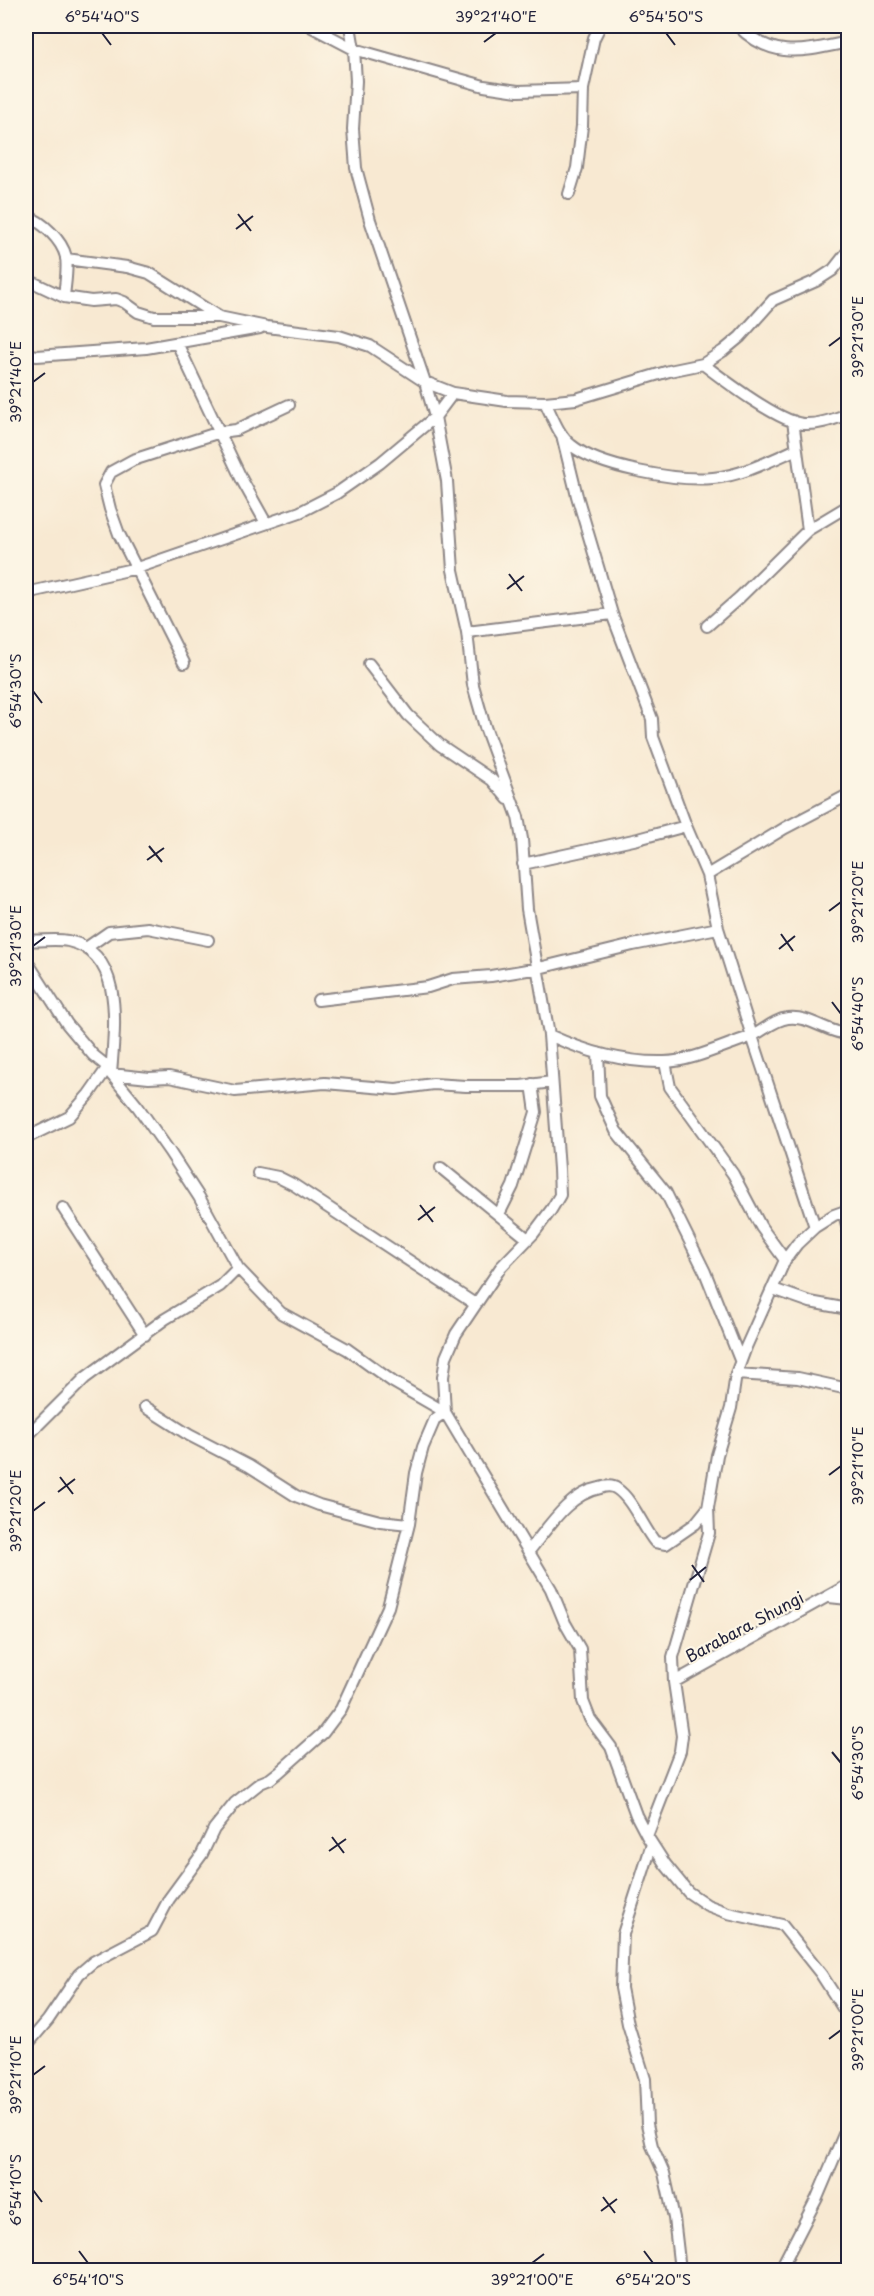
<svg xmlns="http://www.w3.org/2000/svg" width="874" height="2296" viewBox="0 0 874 2296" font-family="'Playpen Sans',sans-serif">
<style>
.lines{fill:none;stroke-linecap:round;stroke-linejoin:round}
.minor-casing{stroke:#8d8686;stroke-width:14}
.minor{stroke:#fff;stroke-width:10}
.ticks{fill:none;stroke:#22223b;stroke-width:2}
.labels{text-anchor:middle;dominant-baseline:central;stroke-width:4.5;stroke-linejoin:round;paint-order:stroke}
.street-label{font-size:16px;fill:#22223b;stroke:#fcf5e5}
.neatline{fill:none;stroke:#22223b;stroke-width:2}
.ticks-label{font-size:15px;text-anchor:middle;fill:#22223b}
</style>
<rect width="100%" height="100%" fill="#fcf5e5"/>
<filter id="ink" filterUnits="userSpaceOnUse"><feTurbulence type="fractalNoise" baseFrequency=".0167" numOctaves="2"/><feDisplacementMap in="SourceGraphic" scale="12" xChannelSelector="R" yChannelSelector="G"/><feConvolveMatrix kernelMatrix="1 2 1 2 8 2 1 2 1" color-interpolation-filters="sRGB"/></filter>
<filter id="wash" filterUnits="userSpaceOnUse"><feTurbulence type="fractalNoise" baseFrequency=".008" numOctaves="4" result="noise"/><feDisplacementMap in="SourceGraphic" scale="24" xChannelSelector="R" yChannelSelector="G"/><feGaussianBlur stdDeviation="1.35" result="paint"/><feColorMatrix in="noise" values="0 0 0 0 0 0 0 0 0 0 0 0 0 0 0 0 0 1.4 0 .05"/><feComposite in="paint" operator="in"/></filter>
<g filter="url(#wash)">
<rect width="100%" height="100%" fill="#f8e9d2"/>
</g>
<g filter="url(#ink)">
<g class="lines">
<defs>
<path id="minor" d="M310,26L354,49L484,86L518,91L583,89
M738,26C773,61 804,51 848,42
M569,194L577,168L582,126L583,89L594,38L600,26
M26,216C42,221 62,240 66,257C68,270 65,284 64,297
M66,259L127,267L149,273L219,317
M26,279L64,297L91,301L116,299L124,302L138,312L154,317H219L267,327L339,336L370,346L425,382L453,393L507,401L545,402L576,399L669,371L703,364L723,351L740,337L773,300L816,281L833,270L848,251
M177,343L242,480L266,523
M26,354L37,356L146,348L260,328
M703,364C724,380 777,421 803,424C819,425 834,419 848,414
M545,402C552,416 559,436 571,445C599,468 677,481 713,478C740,476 770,461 795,450
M793,421L808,530
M562,435L577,496L612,614L652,719L653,737L686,826L707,875L718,928L752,1036L815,1227
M26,593L137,568L300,512L337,493L380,463L435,417L453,393
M707,626L739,598L808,530L848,506
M467,632L612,614
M184,663L119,534L110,509L104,485L111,472L133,460L220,432L236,430L289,405
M369,664L408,715L440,745L492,780L508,799
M523,864L638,839L686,826
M707,875L785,828L848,795
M26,940C39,942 54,938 68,941C126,953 114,1030 111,1074L138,1107L169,1151L199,1197L238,1268L281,1313L347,1349L393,1382L445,1412L551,1589L565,1623L580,1649L583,1701L590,1719L611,1747L636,1815L647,1836L665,1864L688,1892L707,1905L728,1913L782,1925L821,1974L848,2016
M86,948L109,932L148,928L208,940
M26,960L67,1024L93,1055L108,1067L111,1074L149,1078L169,1077L235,1091L325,1083L396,1089L433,1084L466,1086H521L552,1082
M318,1000L428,987L453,979L491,976L539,968L633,945L718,928
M549,1035C584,1051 625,1063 664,1062C689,1062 723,1046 747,1038C762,1033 772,1020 788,1018C809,1015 827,1033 848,1034
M598,1053L600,1096L616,1131L666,1193L705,1272L740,1360
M665,1062L670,1087L733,1174L761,1227L785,1260
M26,1138L69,1117L89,1094L108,1067
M441,1168L528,1239
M258,1173L278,1177L294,1185L475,1304
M63,1208L145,1335
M844,1213L848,1230
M499,1214L513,1186L536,1112L532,1084
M773,1289L810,1302L848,1309
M736,1374L798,1378L848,1389
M145,1407L189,1435L249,1466L296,1496L319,1505L380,1521L409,1524
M26,1437L85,1378L165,1319L220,1286L238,1268
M529,1551C548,1528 568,1494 600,1488C606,1486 612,1485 617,1489C632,1499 643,1527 655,1542L666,1544L695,1524L708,1508L717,1455L731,1408L736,1374L746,1347L785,1260L797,1244L815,1227L834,1215L848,1210
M829,1597L848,1599
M674,1682L848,1585
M647,1836L680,1751L682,1736L674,1682L673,1657L709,1533L708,1508
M652,1844L623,1934L621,1988L628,2024L645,2079L647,2124L652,2146L664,2173L674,2218L680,2270
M26,2046L48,2020L79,1974L93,1962L152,1931L169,1899L202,1854L214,1829L235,1803L260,1783L270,1779L279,1772L323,1733L341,1709L388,1607L409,1524L416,1473L423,1447L435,1419L445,1412L443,1377L446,1357L456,1334L501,1267L533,1234L551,1210L560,1195L559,1169L549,1035L527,909L522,839L518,817L485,727L473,685L467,632L453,570L447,481L435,417L425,382L370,220L356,168L353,129L356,81L354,49L350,26
M780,2270L817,2198L848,2125"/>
</defs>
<use href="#minor" class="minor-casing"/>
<use href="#minor" class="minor"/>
</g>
</g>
<path class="ticks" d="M102,33L111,45M666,33L675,45M484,42L496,33M238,214L251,231M236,229L253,216M829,346L841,337M33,382L45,373M509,574L522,591M507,589L524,576M33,691L42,703M149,846L162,862M147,860L164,848M829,911L841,902M781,934L793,951M33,946L45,937M779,949L795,936M832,1002L841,1014M420,1205L433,1222M418,1220L435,1207M829,1475L841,1466M60,1477L73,1494M58,1492L75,1479M33,1511L45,1502M692,1565L704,1582M690,1580L706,1567M832,1752L841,1763M332,1837L344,1853M329,1851L346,1839M829,2039L841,2030M33,2075L45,2066M33,2190L42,2202M603,2197L615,2213M601,2211L617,2199M79,2251L88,2263M644,2251L653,2263M532,2263L544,2254"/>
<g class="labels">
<g class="street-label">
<text transform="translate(744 1626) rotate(-28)">Barabara Shungi</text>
</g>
</g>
<rect width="874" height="2296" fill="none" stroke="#fcf5e5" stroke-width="66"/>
<rect x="33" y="33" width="808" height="2230" class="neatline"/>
<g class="ticks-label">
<text x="102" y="22">6°54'40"S</text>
<text x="496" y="22">39°21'40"E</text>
<text x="666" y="22">6°54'50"S</text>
<text transform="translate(858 337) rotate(-90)" y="5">39°21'30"E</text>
<text transform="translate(16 382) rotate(-90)" y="5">39°21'40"E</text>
<text transform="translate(16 691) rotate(-90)" y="5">6°54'30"S</text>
<text transform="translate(858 902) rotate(-90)" y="5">39°21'20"E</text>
<text transform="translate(16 946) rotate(-90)" y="5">39°21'30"E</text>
<text transform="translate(858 1014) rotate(-90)" y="5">6°54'40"S</text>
<text transform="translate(858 1466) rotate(-90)" y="5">39°21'10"E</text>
<text transform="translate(16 1511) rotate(-90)" y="5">39°21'20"E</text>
<text transform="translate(858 1763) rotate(-90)" y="5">6°54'30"S</text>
<text transform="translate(858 2030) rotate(-90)" y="5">39°21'00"E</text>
<text transform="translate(16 2075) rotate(-90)" y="5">39°21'10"E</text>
<text transform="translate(16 2190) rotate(-90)" y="5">6°54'10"S</text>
<text x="88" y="2285">6°54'10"S</text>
<text x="532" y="2285">39°21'00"E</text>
<text x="653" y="2285">6°54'20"S</text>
</g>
</svg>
